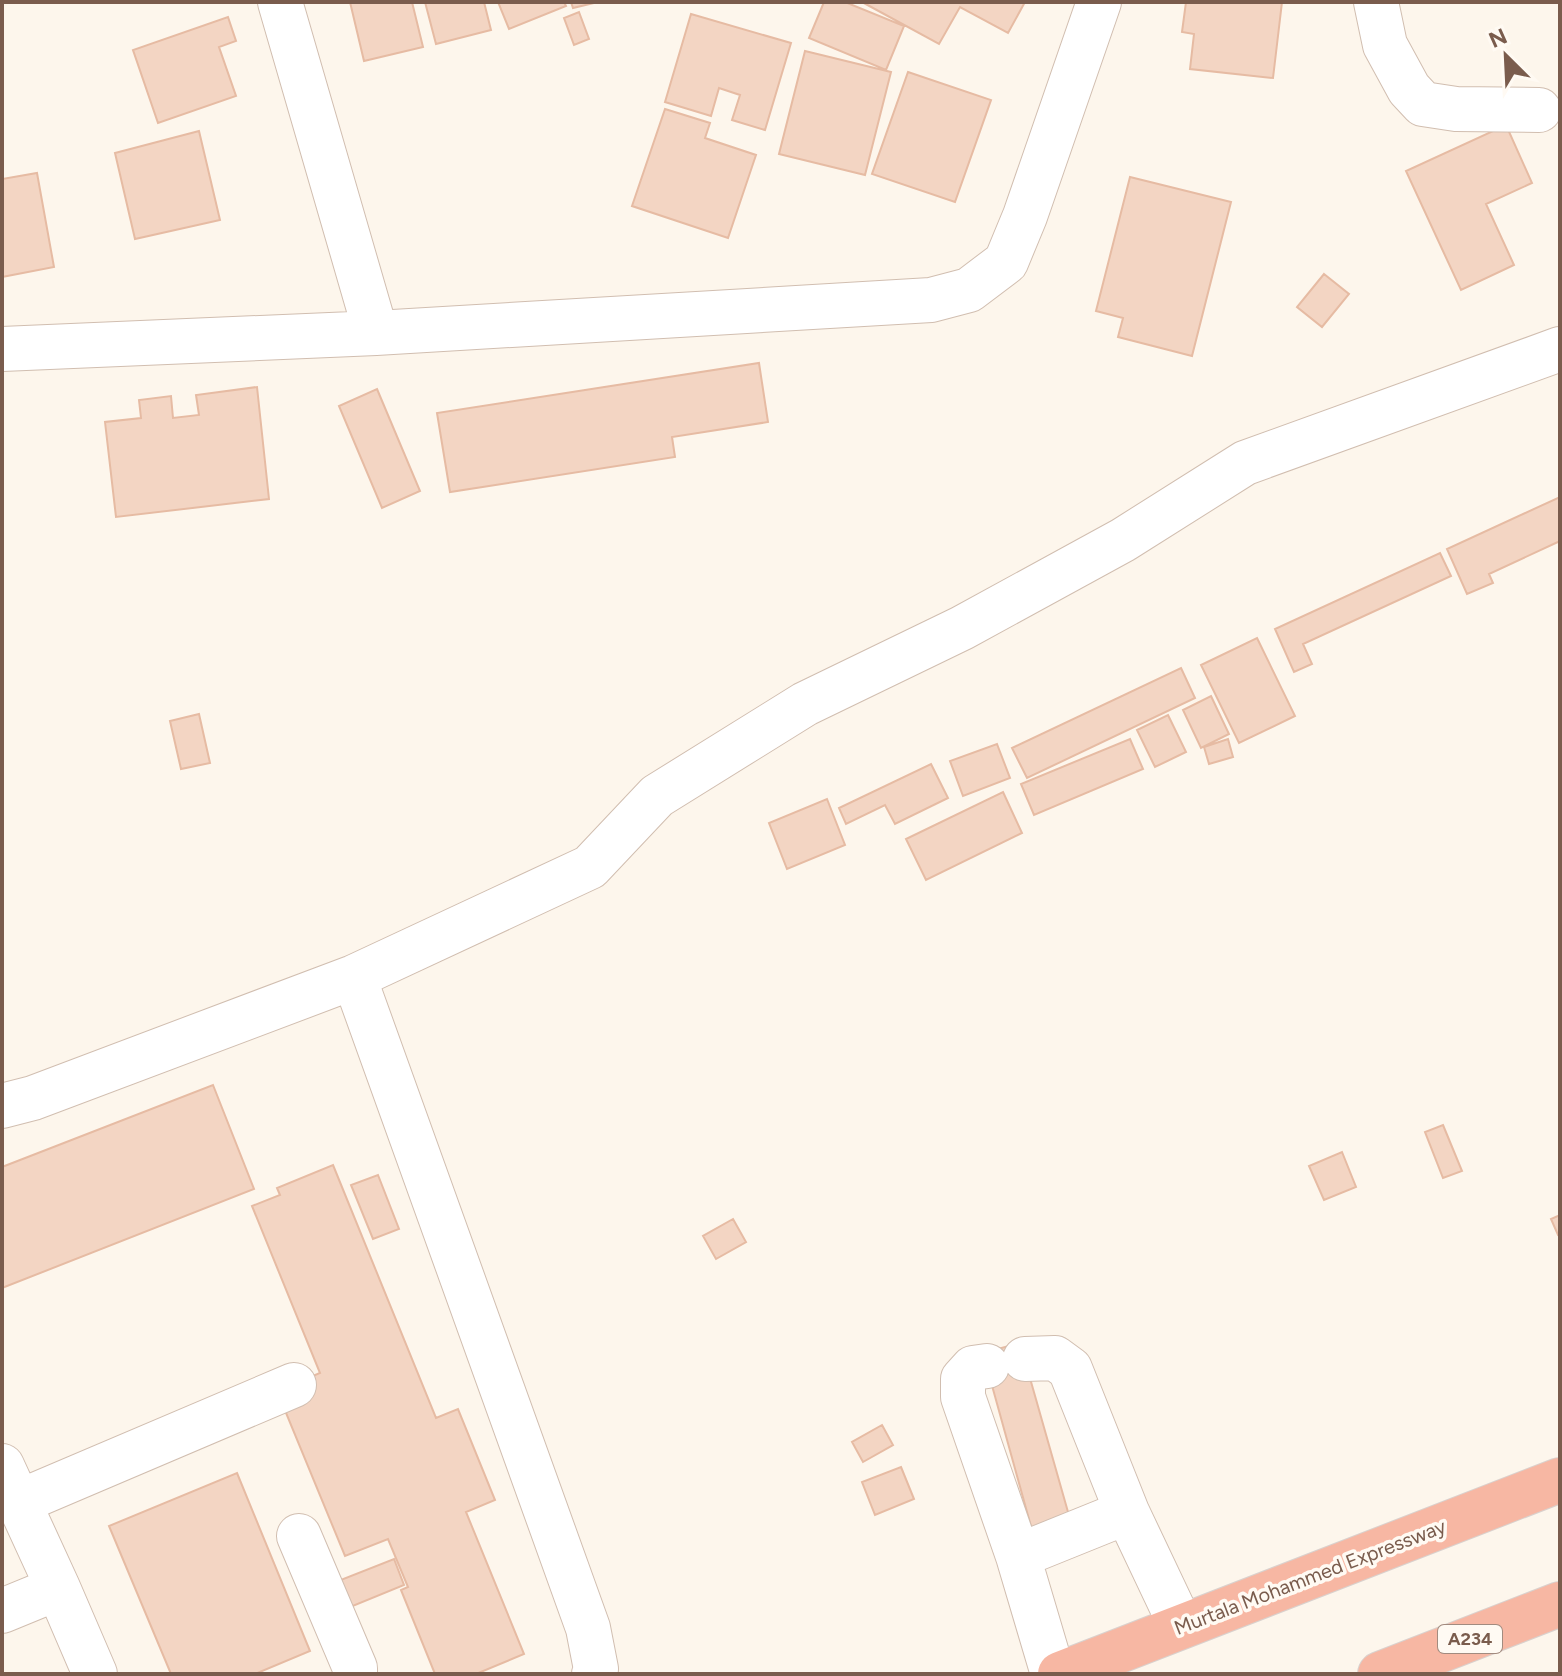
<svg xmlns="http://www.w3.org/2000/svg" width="1562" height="1676" viewBox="0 0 1562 1676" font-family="Figtree,sans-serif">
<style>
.building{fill:#f3d5c3;stroke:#e6bba3;stroke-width:2}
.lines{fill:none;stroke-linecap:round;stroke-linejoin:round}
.minor-casing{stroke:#d1beb0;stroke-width:46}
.highway-casing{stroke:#dad1cd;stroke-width:46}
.minor{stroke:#fff;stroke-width:44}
.highway{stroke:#f7b7a3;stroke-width:44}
.labels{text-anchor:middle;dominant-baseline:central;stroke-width:7;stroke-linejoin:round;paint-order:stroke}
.shield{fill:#fffaf3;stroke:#a28b7f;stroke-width:2}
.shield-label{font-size:18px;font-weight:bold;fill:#7a5c4d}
.street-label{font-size:20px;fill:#7a5c4d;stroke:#fffaf3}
</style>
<rect width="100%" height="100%" fill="#fdf6ec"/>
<path class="building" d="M350,2H412L423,47L364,61Z
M425,2H484L491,30L436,44Z
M498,2H564L566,6L509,29Z
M571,2H598L573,8Z
M824,2H845L904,26L886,70L809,38Z
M862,2H1025L1008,33L960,7L939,44Z
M1186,2H1282L1273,78L1190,69L1194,34L1182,32Z
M579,12L589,39L574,45L564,18Z
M691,14L791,43L765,130L732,120L740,95L719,88L711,116L665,102Z
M228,17L236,41L219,47L236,96L158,123L133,50Z
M805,51L891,72L865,175L779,154Z
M908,72L991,100L955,202L872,174Z
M665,109L710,123L705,138L756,155L728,238L632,206Z
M1506,125L1532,183L1486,204L1514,265L1461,290L1406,171Z
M199,131L220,220L135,239L115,153Z
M37,173L54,267L2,277V179Z
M1130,177L1231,202L1192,356L1118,337L1123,318L1096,311Z
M1324,274L1349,294L1322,327L1297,307Z
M759,363L768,422L672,437L675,457L450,492L437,413Z
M257,387L269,499L116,517L105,422L141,418L139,400L171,396L173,418L199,415L196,395Z
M377,389L420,491L382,508L339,406Z
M1560,497V541L1489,574L1493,583L1467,594L1447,549Z
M1440,553L1451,576L1303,644L1312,664L1294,672L1275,629Z
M1257,638L1295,716L1239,743L1201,665Z
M1181,668L1195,698L1027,778L1012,748Z
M1211,696L1229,734L1201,748L1183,710Z
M199,714L210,763L181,769L170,721Z
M1168,715L1186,752L1155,767L1137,730Z
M1130,739L1143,769L1034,815L1021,784Z
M1228,739L1233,757L1209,764L1204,747Z
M997,744L1010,778L963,796L950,761Z
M931,764L948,798L895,824L885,805L846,824L839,808Z
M1003,792L1022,833L926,880L906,839Z
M827,799L845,845L787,869L769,823Z
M213,1085L254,1189L2,1288V1167Z
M1443,1125L1462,1171L1443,1178L1425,1132Z
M1342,1152L1356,1187L1324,1200L1309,1166Z
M333,1165L436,1418L458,1409L495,1500L466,1512L524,1654L476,1674H435L401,1590L408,1587L388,1539L345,1556L277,1391L320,1373L252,1206L280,1195L277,1188Z
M378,1175L399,1229L373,1239L351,1185Z
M1560,1215V1234L1558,1235L1551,1219Z
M733,1219L746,1242L716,1259L703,1236Z
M1020,1343L1070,1519L1032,1530L983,1353Z
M882,1425L893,1445L863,1462L852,1442Z
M901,1467L914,1499L875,1515L862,1482Z
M237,1473L310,1651L255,1674H171L109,1526Z
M394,1559L404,1585L343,1610L333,1583Z"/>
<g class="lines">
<defs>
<path id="minor" d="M280,2L376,333
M1376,2L1385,45L1409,89L1423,104L1456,109L1539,110
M2,349L376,333L931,300L969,290L1006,262L1025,216L1099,2
M354,977L588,1628L596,1669L594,1674
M2,1106L33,1098L354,977L590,867L657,796L805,704L962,628L1123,540L1245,463L1560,349
M1025,1359L1055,1358L1070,1369L1127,1512
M987,1366L973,1368L963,1379V1397L1018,1556
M2,1466L58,1588
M19,1502L294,1385
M299,1536L355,1668V1674
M2,1611L58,1588L95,1674
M1053,1674L1018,1556L1127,1512L1181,1626"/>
<path id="highway" d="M1060,1674L1560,1480
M1380,1674L1560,1604"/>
</defs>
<use href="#minor" class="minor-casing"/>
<use href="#highway" class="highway-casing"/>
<use href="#minor" class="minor"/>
<use href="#highway" class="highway"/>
</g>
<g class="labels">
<rect class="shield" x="1438" y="1625" width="64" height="28" rx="6"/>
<g class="shield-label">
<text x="1470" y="1639">A234</text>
</g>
<g class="street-label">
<text transform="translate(1310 1577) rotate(-21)">Murtala Mohammed Expressway</text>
</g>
</g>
<rect width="1562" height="1676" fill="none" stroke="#7a5c4d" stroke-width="8"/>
<g transform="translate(1506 56) rotate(336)" stroke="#fffaf3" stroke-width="6" paint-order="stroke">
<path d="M0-6L14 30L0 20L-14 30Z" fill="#7a5c4d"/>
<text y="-12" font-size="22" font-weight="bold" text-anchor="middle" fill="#7a5c4d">N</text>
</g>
</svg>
